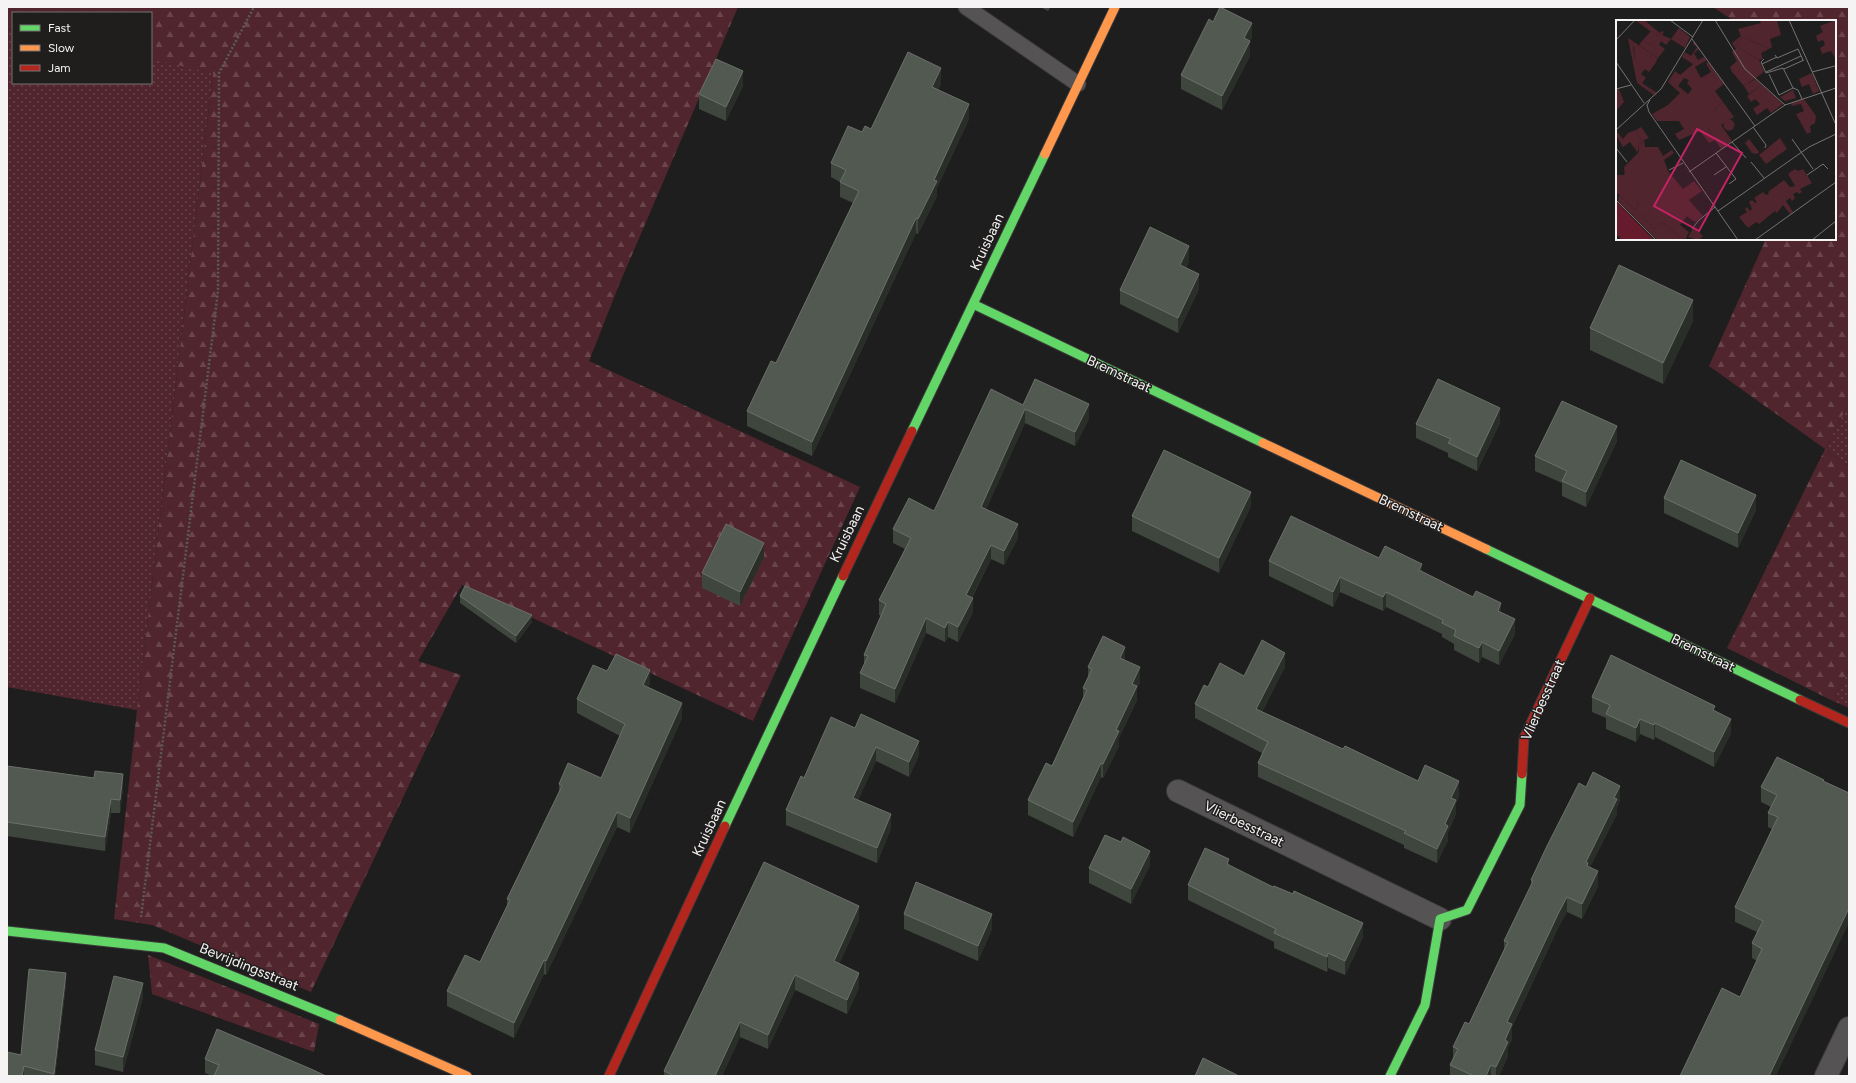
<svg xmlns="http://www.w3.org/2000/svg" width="1856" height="1083" viewBox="0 0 1856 1083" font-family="Figtree,sans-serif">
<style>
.grass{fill:url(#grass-dots)}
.forest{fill:url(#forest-firs)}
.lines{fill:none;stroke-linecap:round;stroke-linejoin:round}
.lane-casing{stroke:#3c3a3a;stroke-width:17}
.street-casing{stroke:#3c3a3a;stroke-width:24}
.fast-casing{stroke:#3c3a3a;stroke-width:11}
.slow-casing{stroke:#3c3a3a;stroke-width:11}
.jam-casing{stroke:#3c3a3a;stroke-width:11}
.path{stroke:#5b5a5a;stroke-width:2.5;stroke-dasharray:2 2;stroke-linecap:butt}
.lane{stroke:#555353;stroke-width:15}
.street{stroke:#555353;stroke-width:22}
.fast{stroke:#63d668;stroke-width:9}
.slow{stroke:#ff974d;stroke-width:9}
.jam{stroke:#b3261e;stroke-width:9}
.wall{fill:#3e463e}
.shaded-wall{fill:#292e29}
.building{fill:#515951;stroke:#6b716a}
.labels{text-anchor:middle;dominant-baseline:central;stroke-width:3;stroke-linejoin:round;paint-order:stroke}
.street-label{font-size:14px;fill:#f5f3f3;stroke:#201d1d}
.inset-road{fill:none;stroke:#757373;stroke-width:1}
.view{fill:#c52363;fill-opacity:0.15;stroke:#c52363;stroke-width:2}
.inset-edge{fill:none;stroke:#f5f3f3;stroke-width:2}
</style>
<defs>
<pattern id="grass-dots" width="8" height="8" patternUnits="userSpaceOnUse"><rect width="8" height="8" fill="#51252d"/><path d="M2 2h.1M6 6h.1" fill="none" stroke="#6b454c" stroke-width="1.8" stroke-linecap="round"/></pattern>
<pattern id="forest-firs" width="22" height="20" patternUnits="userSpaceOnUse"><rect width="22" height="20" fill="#51252d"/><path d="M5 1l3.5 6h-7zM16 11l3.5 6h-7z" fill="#6b454c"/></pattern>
</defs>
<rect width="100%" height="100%" fill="#1f1e1e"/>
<path class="grass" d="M7,29L13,30V83H151V59L213,72L137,710L7,687Z
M1849,403V466L1825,449Z
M1849,669V708L1833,701Z"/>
<path class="forest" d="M7,7H738L619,285L589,361L860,487L753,721L462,585L418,661L461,675L311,992L152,925L114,919L137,710L213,73L151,59V13H13V30L7,29Z
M1713,7H1849V403L1825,449L1849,466V669L1833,701L1727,648L1825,449L1709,366L1766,239H1835V21H1734Z
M148,955L319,1024L314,1052L152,994Z"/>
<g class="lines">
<defs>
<path id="lane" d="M966,7L1078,84"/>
<path id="street" d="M1178,791L1440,919
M1826,1076L1849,1028"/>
<path id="fast" d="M973,304L1263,443
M912,431L1045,154
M1486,549L1800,700
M725,826L843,576
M7,931L164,948L340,1020
M1390,1076L1425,1005L1440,919L1467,910L1520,805L1522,774"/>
<path id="slow" d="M1045,154L1115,7
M1263,443L1486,549
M340,1020L467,1076"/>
<path id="jam" d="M843,576L912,431
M1800,700L1849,723
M1522,774L1524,738L1590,598
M609,1076L725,826"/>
</defs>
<use href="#lane" class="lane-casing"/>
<use href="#street" class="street-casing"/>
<use href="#fast" class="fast-casing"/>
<use href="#slow" class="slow-casing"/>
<use href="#jam" class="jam-casing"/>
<path class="path" d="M141,917L218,291L219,73L254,7"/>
<use href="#lane" class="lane"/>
<use href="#street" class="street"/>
<use href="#fast" class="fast"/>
<use href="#slow" class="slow"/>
<use href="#jam" class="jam"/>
</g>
<path class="wall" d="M1040,7H1051L1048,11Z
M1213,22L1252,38L1250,41V56L1222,110L1181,89V75Z
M941,83L938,90L969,119L937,188V196L918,234L916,233L812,456L747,426V411L776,363L853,203L840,197V182L831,177V163L862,132L871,129Z
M743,86L726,121L699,109V94Z
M1189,261L1186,268L1199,289L1178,333L1120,304V290Z
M1693,321L1663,384L1590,350V328Z
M1023,405L1089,419L1075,446L1025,423L986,509L1018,538L1004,565L991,559L972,598L973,612L958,642L948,637L945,642L926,633L895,703L860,688V673L864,665V655L881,616L879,615V600L905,549L893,543V529L934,511Z
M1500,423L1477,471L1448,457V453L1416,438V424Z
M1617,441L1586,507L1562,496V483L1535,471V456Z
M1664,498L1756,510L1738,548L1664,513Z
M1251,506L1219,573L1132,531V516Z
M764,557L740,606L702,588V573Z
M1379,558L1422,572L1501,612L1515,634L1499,665L1482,657L1479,663L1454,650V644L1442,637V634L1386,607L1383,611L1340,592L1333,607L1269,576V561Z
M460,596L532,622L516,643L460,603Z
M1125,660L1140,682L1137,688V700L1119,738V746L1103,778L1101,777L1073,837L1028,815V800L1052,766L1083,698V688L1088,678V667Z
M1285,667L1262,712L1343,749L1418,781L1459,796L1456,803V814L1448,832V840L1437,863L1404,848V845L1258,777V763L1262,753L1195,718V704L1244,676Z
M607,671L650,684L648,687L682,718L630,833L617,827L546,975L544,974L514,1038L447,1006V991L480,962L507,906V899L559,793V784L601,778L620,736L577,713V699Z
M1592,697L1715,711L1731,733L1714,767L1655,737L1654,740L1640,734L1636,742L1606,729V718L1592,712Z
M855,728L919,755L909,777L876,761L858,800L891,828L877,863L786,825V810L804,778Z
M7,766L123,788L120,813H111L105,851L7,836Z
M1824,782L1849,793L1740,997L1757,961L1752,958V943L1757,932L1735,922V907L1772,829L1768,827V813L1771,807L1761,802V787Z
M1586,787L1620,800L1617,807V814L1590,867L1598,886L1582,919L1567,912L1559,926L1512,1027V1039L1508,1047V1056L1499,1076H1450V1065L1453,1060V1047L1469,1024L1504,949V941L1531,886V880Z
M1150,865L1131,904L1089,883V868Z
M1229,866L1363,937L1345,975L1328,968L1327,972L1274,948V942L1188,900V885Z
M904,914L992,929L978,961L904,929Z
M859,920L839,964L859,988L847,1014L795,990L768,1049L740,1037L722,1076H664V1071Z
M66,985L55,1076H7L21,1055Z
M143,997L123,1072L95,1065V1050Z
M205,1059L326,1076H212L205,1073Z"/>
<path class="shaded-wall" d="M1252,23V38L1250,41V56L1222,110V96L1244,38Z
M941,68V83L932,102V87Z
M743,71V86L726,121V107Z
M969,104V119L937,188V196L918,234V219L934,180Z
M916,218V233L812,456V442Z
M1189,246V261L1180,280V265Z
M1199,274V289L1178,333V318Z
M1693,300V321L1663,384V363Z
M1089,404V419L1075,446V432Z
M1500,408V423L1477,471V457Z
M1025,409V423L981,521V507Z
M1617,426V441L1586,507V492Z
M1251,492V506L1219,573V558Z
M1756,495V510L1738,548V533Z
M1018,524V538L1004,565V551Z
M764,543V557L740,606V592Z
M991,545V559L966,609V595Z
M1422,564V578L1419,570Z
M1340,577V592L1333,607V592Z
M1386,592V607L1383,611V597Z
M973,598V612L958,642V627Z
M1501,603V618L1498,611Z
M532,615V622L516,643V636Z
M926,618V633L895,703V689Z
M1515,619V634L1499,665V651Z
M948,622V637L945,642V628Z
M1482,642V657L1479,663V648Z
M1125,647V662L1120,658Z
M1285,653V667L1256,724V709Z
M1140,667V682L1137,688V700L1119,738V746L1103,778V764L1132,684Z
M650,670V684L643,699V685Z
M682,703V718L630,833V818Z
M1640,719V734L1636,742V728Z
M1731,719V733L1714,767V752Z
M1655,723V737L1654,740V725Z
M919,741V755L909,777V762Z
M876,747V761L853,812V798Z
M1101,763V777L1073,837V822Z
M123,774V788L120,813V800Z
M1459,781V796L1456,803V814L1448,832V840L1437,863V849L1445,824L1451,798Z
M1620,786V800L1617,807V814L1588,871L1586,862Z
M111,799V813L105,851V837Z
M617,812V827L546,975V961Z
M891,814V828L877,863V848Z
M1150,851V865L1131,904V889Z
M1229,859V874L1227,864Z
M1598,871V886L1582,919V904Z
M1567,897V912L1559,926L1512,1027V1039L1508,1047V1056L1499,1076H1496V1067L1505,1040L1507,1022L1559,912Z
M859,906V920L834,976V961Z
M1849,908V923L1776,1076H1769Z
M992,914V929L978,961V946Z
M1363,923V937L1345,975V961Z
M1328,953V968L1327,972V957Z
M544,960V974L514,1038V1023Z
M66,973V985L55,1076H54Z
M859,973V988L847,1014V1000Z
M795,975V990L768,1049V1035Z
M143,983V997L123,1072V1057Z
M740,1022V1037L722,1076H715Z
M1491,1065V1076H1486Z
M24,1066V1076H22Z"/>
<path class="building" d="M1220,7L1252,23L1244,38L1250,41L1222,96L1181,75L1209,19L1213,22Z
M908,52L941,68L932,87L969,104L934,180L937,181L918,219L916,218L812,442L747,411L771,361L776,363L859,191L840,182L846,170L831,163L848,126L862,132L865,126L871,129Z
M716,59L743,71L726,107L699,94Z
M1150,227L1189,246L1180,265L1199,274L1178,318L1120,290Z
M1619,265L1693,300L1663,363L1590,328Z
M1035,379L1089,404L1075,432L1025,409L981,507L1018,524L1004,551L991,545L966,595L973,598L958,627L948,622L945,628L926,618L895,689L860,673L868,656L864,655L886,604L879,600L911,538L893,529L909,498L934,511L991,389L1023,405Z
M1438,379L1500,408L1477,457L1448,443L1451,439L1416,424Z
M1562,401L1617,426L1586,492L1562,481L1567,471L1535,456Z
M1164,450L1251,492L1219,558L1132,516Z
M1681,460L1756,495L1738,533L1664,498Z
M1291,516L1379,558L1385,546L1422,564L1419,570L1473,597L1476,591L1501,603L1498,611L1515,619L1499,651L1482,642L1479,648L1454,636L1456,630L1442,623L1443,620L1386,592L1383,597L1340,577L1333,592L1269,561Z
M726,524L764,543L740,592L702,573Z
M465,586L532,615L516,636L460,596Z
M1103,636L1125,647L1120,658L1140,667L1132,684L1137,686L1116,730L1119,731L1103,764L1101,763L1073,822L1028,800L1046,763L1052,766L1087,690L1083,688L1092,669L1088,667Z
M1262,640L1285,653L1256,709L1343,749L1345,746L1418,781L1425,765L1459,781L1451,798L1456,800L1445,824L1448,826L1437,849L1404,833L1406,831L1258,763L1268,742L1195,704L1204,685L1208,687L1220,663L1244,676Z
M616,654L650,670L643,685L682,703L630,818L617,812L546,961L544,960L514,1023L447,991L465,955L480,962L510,900L507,899L562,786L559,784L568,763L601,778L625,724L577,699L593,665L607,671Z
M1611,655L1715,706L1713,710L1731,719L1714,752L1655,723L1654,725L1640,719L1636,728L1606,714L1610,705L1592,697Z
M861,714L919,741L909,762L876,747L853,798L891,814L877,848L786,810L801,776L804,778L831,717L855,728Z
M1777,757L1824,780L1823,781L1849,793V908L1769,1076H1680L1722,988L1740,997L1762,949L1752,943L1763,921L1735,907L1778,817L1768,813L1777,795L1761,787Z
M7,766L94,778L95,771L123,774L120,800L111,799L105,837L7,822Z
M1593,772L1620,786L1614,798L1617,799L1586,862L1588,863L1587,866L1598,871L1582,904L1567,897L1559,912L1507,1022L1512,1024L1505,1040L1508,1042L1496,1067L1491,1065L1486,1076H1474L1450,1065L1458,1049L1453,1047L1465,1022L1469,1024L1508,942L1504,941L1533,881L1531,880L1547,846L1579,783L1586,787Z
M1105,835L1121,842L1123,837L1150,851L1131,889L1089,868Z
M1205,848L1229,859L1227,864L1273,887L1274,886L1293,894L1294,891L1363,923L1345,961L1328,953L1327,957L1274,933L1276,929L1188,885Z
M764,862L859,906L834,961L859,973L847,1000L795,975L768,1035L740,1022L715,1076H674L664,1071Z
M916,882L992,914L978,946L904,914Z
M29,969L66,973L54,1074L24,1066L22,1076H7V1052L21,1055Z
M114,976L143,983L123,1057L95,1050Z
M217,1029L311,1069L326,1076H214L219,1065L205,1059Z
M1203,1058L1239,1076H1195Z"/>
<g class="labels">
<g class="street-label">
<text transform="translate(987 242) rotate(-65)">Kruisbaan</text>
<text transform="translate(1119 374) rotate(25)">Bremstraat</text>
<text transform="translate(1411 513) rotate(25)">Bremstraat</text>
<text transform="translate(847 534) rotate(-64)">Kruisbaan</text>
<text transform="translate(1703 653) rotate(26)">Bremstraat</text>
<text transform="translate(1543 700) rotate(-66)">Vlierbesstraat</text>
<text transform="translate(1244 824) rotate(26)">Vlierbesstraat</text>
<text transform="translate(709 828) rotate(-65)">Kruisbaan</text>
<text transform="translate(249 967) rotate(22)">Bevrijdingsstraat</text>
</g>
</g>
<g transform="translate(1616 20)">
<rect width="220" height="220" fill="#1f1e1e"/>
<path d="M19,0H28L44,13L41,16ZM63,8L74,17L69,28L55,19ZM127,17L153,29L145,33L147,39L143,40L119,25ZM27,20L34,25L37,20L49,29L42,38L23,25ZM18,26L41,41L33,52L19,41ZM139,59L146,65L133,74L128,66ZM107,82L118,97L105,105L116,121L110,126L99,120L92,109L103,101L98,90ZM20,110L27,123L22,124V133L14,122L7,127L0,115V111L7,119L12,113ZM179,149L182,151L187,149L196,163L184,169L186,172L183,174L181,172L177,174L179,178L176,181L174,178L170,181L177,192L174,194L167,185L161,193L159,191L143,204L140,202L132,208L123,197L131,192L129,189L131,187L134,191L136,189L133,182L136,180L139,183L141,182L138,178L147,172L150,175L153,174L152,172L168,160L174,167L179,166L172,154ZM0,155H9L23,185L19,190L0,172ZM46,178L71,196L64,205L73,212L69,220L45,202L38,209L27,197ZM78,207L87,216L83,220L72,217Z" fill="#51252d"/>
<path d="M144,0H161L165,15L154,19L156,27L153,29L127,17L119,25L143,40L148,52L128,66L116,52L114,47L121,41L116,32L120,29L116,23L125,16L122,9L145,3ZM220,0V40L215,31L206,34L204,28L209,25L207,20L202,22L200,16L207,12L204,6ZM35,11L41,16L46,11L48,12L46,15L55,19L50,25L45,21L43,25L37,21L34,25L27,20ZM12,18L42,38L40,41L17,26L19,41L30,48L25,54L30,58L26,63L41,73L38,75L21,63ZM78,21L83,29L78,33L82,40L88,37L91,40L79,47L85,58L95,52L90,44L92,42L108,64L99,71L107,82L98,90L104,101L92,109L99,120L105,118L110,126L105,129L99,120L93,123L84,111L63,120L59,114L68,109L63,101H41L36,94L52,85L64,73L52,62L59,51L64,55L77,44L66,37L69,32L75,36L81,27L77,24ZM68,58L73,60L71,63L76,69L72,74L62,66ZM196,53L203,71L197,74L193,64L186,67L183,59ZM146,65L167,84L155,93L151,88L141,95L137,89L144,84L139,79L135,82L131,76ZM3,69L8,82L0,91V70ZM177,70L180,78L169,81L164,77ZM188,79L200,96L199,103L194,106L195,112L191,114L180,94L188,91L185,84L176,86L175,83ZM107.5 105a5.5 5.5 0 1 1 11 0a5.5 5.5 0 1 1-11 0ZM25,107L33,118L28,120L29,127H42L47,136L56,130L58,133L48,140L52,151L67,169L78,161L86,171L73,180L87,196L79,202L46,179L27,197L38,209L45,202L69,220H41L2,181L3,175L19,190L23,185L9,157L8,147L23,132L22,124L27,123L20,110ZM164,118L171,129L150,144L143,135Z" fill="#51252d" fill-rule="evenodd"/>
<path d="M133,119L143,132L141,134L136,133L129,123Z" fill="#51252d"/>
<path d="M0,181L38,220H6L0,214Z" fill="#651b2c"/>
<path class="inset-road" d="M54,0L77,17M99,0L129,49L169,85M173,0L220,105M76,19L139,106M0,20L19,0M159,35L161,38L182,29L187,40M148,39L145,42L150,53L167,48L177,68M0,42L28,83M146,44L161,37M168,49L188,40M150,52L185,36M196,52L219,46M153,54L163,75L177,68L182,70L186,79M0,69L15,65M34,80L31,85L33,92L122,220M137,107L150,125L149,128M0,110L45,69L87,0M176,119L197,149M116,122L130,138M0,128L11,142M100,133L120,159L113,164M135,142L148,158M53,150L67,143M73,152L169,85L220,68M98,155L110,147M191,155L207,144L212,149M0,180L40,220M102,191L193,127L220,114M76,209L82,201L99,187M139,220L220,162M196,220L220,201"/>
<path class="view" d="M81,109L126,133L83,211L38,186Z"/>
<rect width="220" height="220" class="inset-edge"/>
</g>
<rect width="1856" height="1083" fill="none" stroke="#f5f3f3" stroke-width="16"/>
<rect x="12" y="12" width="140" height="72" fill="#201d1d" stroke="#757373"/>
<rect x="20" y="25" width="20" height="6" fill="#63d668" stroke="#757373"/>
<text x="48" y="32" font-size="12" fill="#f5f3f3">Fast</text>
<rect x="20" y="45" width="20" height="6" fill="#ff974d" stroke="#757373"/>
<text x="48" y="52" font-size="12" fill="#f5f3f3">Slow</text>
<rect x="20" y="65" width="20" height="6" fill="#b3261e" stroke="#757373"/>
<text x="48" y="72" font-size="12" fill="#f5f3f3">Jam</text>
</svg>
